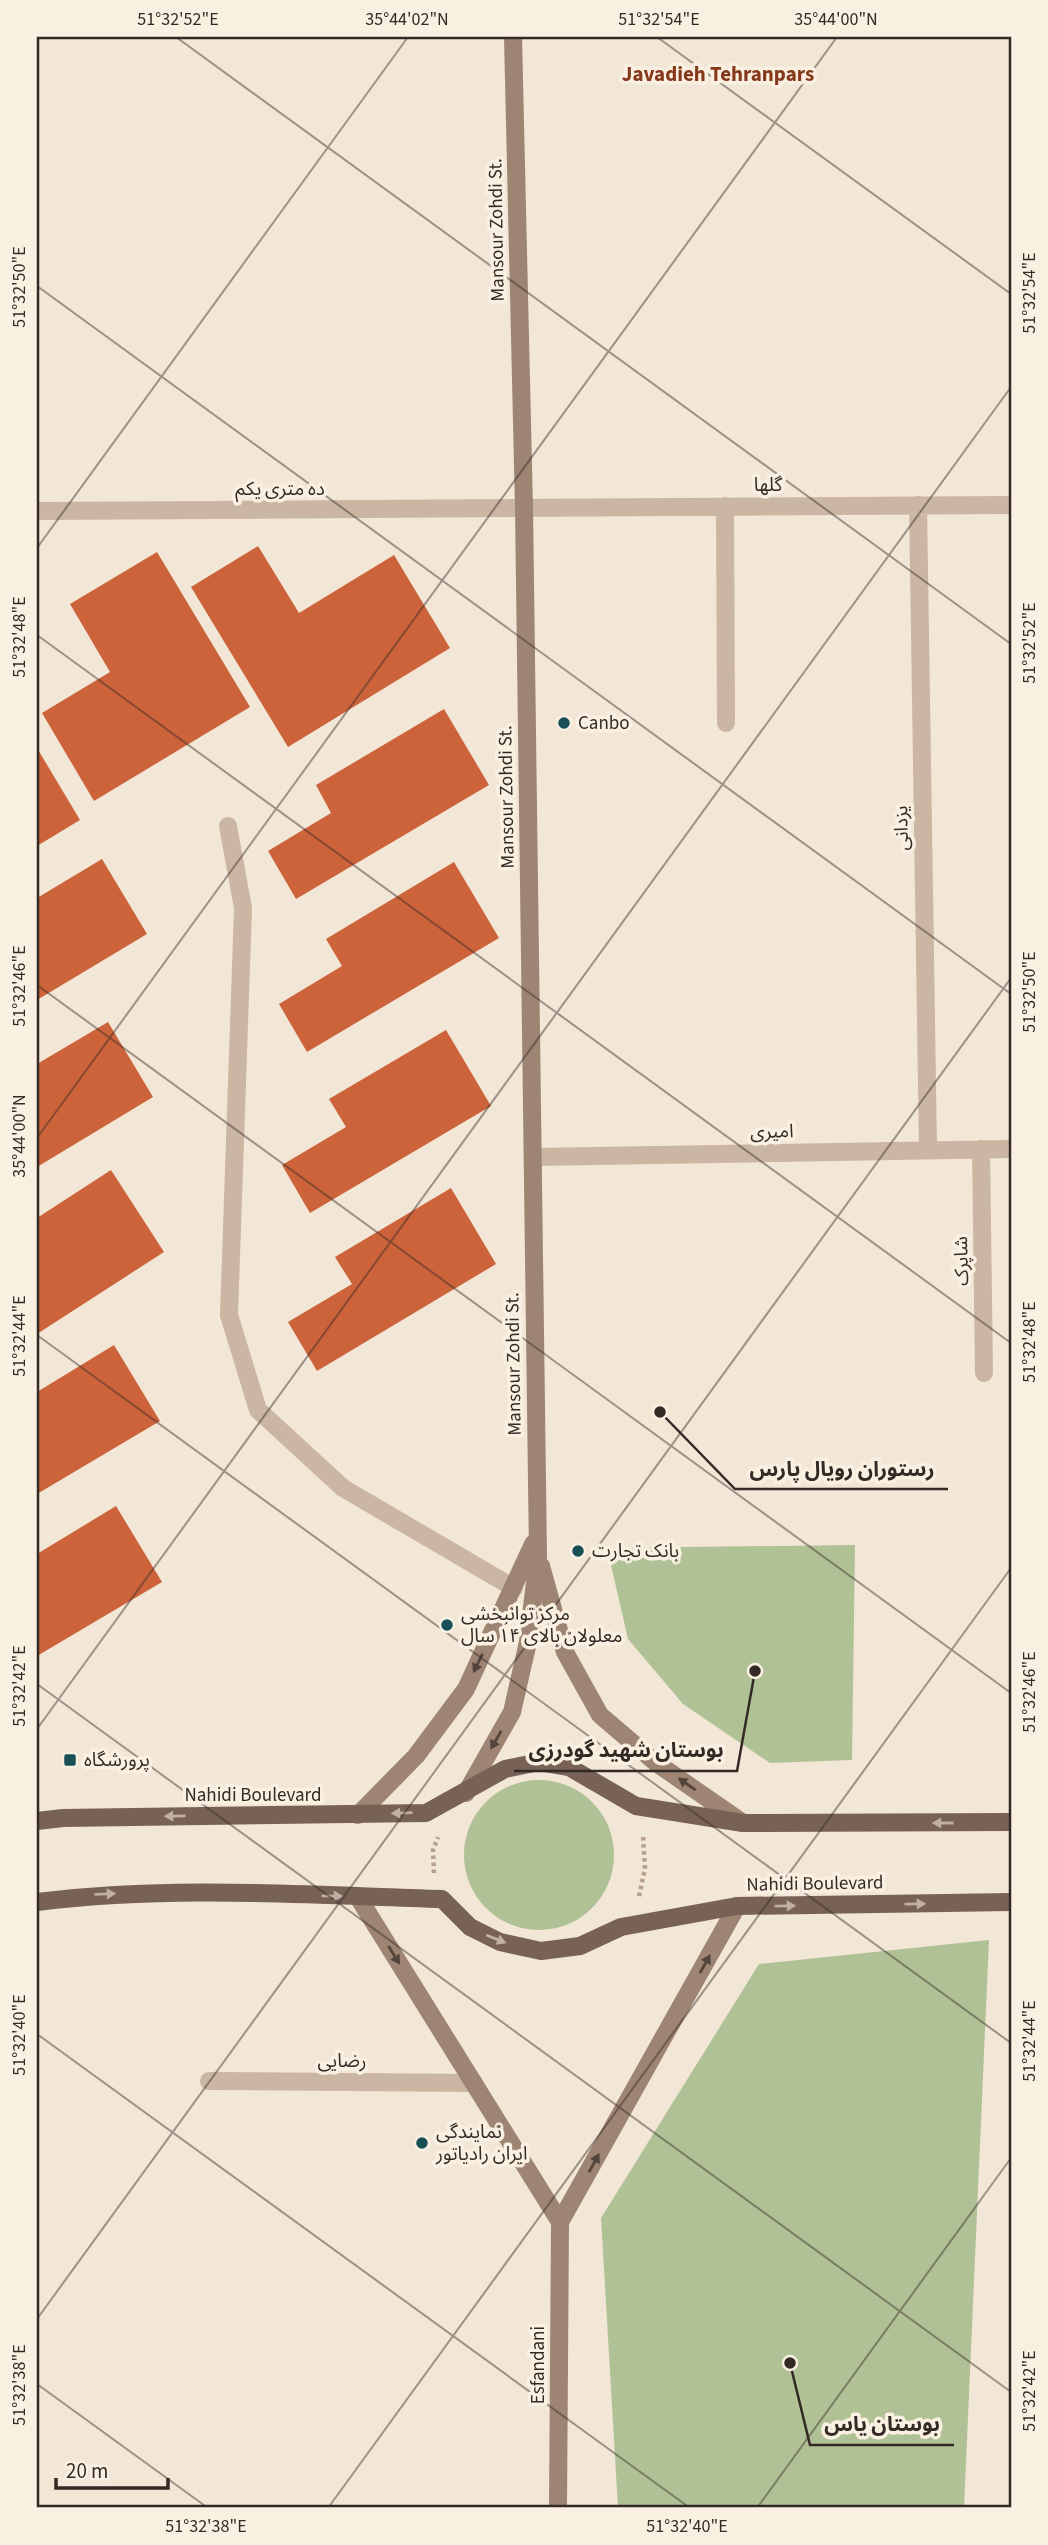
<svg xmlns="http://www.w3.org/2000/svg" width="1048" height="2545" viewBox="0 0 1048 2545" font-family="'Source Sans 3','Noto Sans Arabic',sans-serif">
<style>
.green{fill:#b1c196}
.building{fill:#cc633a}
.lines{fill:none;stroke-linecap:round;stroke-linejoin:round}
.path{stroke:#b6a08c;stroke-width:4.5;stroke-dasharray:3.5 3.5;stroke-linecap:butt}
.minor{stroke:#cab6a2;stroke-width:18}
.secondary{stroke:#9d8473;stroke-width:18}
.primary{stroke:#776255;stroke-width:18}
.oneway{fill:#54453c}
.oneway2{fill:#bfb0a3}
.ticks{fill:none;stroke:#342a25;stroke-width:2;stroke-opacity:0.45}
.poi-dot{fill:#195057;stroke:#faf0e2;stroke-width:2.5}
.labels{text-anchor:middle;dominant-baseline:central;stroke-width:7;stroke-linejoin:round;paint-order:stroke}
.street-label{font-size:19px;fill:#342a25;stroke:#faf0e2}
.poi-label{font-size:19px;fill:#342a25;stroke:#faf0e2;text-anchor:start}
.neighbourhood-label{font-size:21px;font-weight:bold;fill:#86381a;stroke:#faf0e2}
.leader{fill:none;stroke:#342a25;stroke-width:2.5}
.callout-dot{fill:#342a25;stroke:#faf0e2;stroke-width:2.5}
.callout-label{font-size:21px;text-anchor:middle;font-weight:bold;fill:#342a25;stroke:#faf0e2;stroke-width:7;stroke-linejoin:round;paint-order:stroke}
.neatline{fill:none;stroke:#342a25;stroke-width:2.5}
.ticks-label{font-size:18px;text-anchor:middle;fill:#342a25}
</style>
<rect width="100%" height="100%" fill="#f2e6d6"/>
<path class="green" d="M855,1545L852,1760L770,1763L683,1704L628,1639L607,1548Z
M464 1855a75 75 0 1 1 150 0a75 75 0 1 1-150 0Z
M989,1940L964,2508H618L601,2218L759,1964Z"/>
<path class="building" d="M258,546L299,613L394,555L450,648L288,747L191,587Z
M157,552L250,707L94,801L42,713L110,672L70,604Z
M444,709L489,785L296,899L268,851L331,813L316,785Z
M37,748L80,820L37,846Z
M102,859L147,934L37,1000V898Z
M454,862L499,938L307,1052L279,1004L342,966L326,939Z
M108,1022L153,1097L37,1167V1064Z
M446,1030L491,1106L310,1213L282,1165L346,1127L329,1099Z
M111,1170L164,1252L37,1334V1218Z
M451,1188L496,1264L317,1371L288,1322L352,1284L335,1257Z
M114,1345L160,1421L37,1494V1392Z
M116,1506L162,1582L37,1656V1554Z"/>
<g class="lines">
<path class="path" d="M434,1873L433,1850L438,1837
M639,1896L645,1869L643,1835"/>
<path class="minor" d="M918,505L928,1150
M725,506L726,723
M37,511L1011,505
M228,826L243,908L229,1315L258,1410L343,1488L514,1588
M981,1149L984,1373
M533,1157L1011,1149
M209,2081L474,2083"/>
<path class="secondary" d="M541,1566L565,1652L600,1715L655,1762L743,1823
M466,1793L512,1712L528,1642L538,1556L524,508L513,37
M358,1815L416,1756L466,1689L533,1544
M358,1897L560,2222
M558,2508L560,2222L737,1906"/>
<path class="primary" d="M37,1821L63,1818L426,1813L505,1769L539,1762L569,1767L636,1806L743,1823L1011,1822
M37,1902C171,1885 307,1895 442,1899L470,1927L500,1942L541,1951L580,1946L621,1927L737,1906L1011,1902"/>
</g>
<defs><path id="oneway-solid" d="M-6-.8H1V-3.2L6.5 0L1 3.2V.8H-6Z" transform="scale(1.75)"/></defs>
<g class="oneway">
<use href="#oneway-solid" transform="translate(478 1663) rotate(116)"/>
<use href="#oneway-solid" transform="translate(496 1740) rotate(120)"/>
<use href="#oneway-solid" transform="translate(687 1784) rotate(-145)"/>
<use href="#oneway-solid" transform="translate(394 1955) rotate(58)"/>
<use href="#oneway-solid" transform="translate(705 1964) rotate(-61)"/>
<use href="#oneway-solid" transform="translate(594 2163) rotate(-61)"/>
</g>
<g class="oneway2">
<use href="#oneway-solid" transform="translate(402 1813) rotate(178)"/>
<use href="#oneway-solid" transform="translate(175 1816) rotate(179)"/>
<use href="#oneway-solid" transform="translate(943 1823) rotate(180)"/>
<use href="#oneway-solid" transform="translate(105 1894) rotate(-2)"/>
<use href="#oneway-solid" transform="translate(332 1896) rotate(1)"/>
<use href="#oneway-solid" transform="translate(915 1904) rotate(-1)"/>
<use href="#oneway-solid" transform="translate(785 1906) rotate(-1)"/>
<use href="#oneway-solid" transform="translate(496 1939) rotate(22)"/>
</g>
<path class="ticks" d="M176,37L1011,644M657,37L1011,294M37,286L1011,994M37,548L408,37M37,635L1011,1343M37,985L1011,1693M37,1138L837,37M37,1335L1011,2043M37,1684L1011,2392M37,1729L1011,387M37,2034L690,2508M37,2319L1011,978M37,2384L208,2508M328,2508L1011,1568M757,2508L1011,2158"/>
<g class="poi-dot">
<circle cx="564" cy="723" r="7"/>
<circle cx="578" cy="1551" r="7"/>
<circle cx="447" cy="1625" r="7"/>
<rect x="63" y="1753" width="14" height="14" rx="3.5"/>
<circle cx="422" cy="2143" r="7"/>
</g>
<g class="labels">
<g class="street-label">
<text transform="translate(497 230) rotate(-91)">Mansour Zohdi St.</text>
<text x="768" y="485">گلها</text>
<text x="280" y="489">ده متری یکم</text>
<text transform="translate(507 797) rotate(-91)">Mansour Zohdi St.</text>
<text transform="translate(902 828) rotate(-91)">یزدانی</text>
<text transform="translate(772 1132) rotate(-1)">امیری</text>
<text transform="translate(962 1261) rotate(-91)">شاپرک</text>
<text transform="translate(514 1364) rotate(-91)">Mansour Zohdi St.</text>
<text x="253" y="1795">Nahidi Boulevard</text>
<text transform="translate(815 1884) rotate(-1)">Nahidi Boulevard</text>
<text x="342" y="2061">رضایی</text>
<text transform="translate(538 2365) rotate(-90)">Esfandani</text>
</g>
<g class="poi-label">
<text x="578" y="723">Canbo</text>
<text x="592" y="1551">بانک تجارت</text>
<text x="461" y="1614">مرکز توانبخشی<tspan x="461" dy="22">معلولان بالای ۱۴ سال</tspan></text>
<text x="84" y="1760">پرورشگاه</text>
<text x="436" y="2132">نمایندگی<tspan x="436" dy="22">ایران رادیاتور</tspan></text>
</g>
<g class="neighbourhood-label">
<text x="718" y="74">Javadieh Tehranpars</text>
</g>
</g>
<path class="leader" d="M660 1412L735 1489H948M755 1671L737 1771H514M790 2363L810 2445H954"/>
<g class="callout-dot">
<circle cx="660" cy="1412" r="7"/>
<circle cx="755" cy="1671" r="7"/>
<circle cx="790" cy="2363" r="7"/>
</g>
<g class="callout-label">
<text x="842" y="1476">رستوران رویال پارس</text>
<text x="626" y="1757">بوستان شهید گودرزی</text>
<text x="882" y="2431">بوستان یاس</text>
</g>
<rect width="1048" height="2545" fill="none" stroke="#faf0e2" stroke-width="77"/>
<path d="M56 2478v10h112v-10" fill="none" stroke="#342a25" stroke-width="3.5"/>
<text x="66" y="2478" font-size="21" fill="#342a25" stroke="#faf0e2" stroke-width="5" paint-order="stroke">20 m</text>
<rect x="38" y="38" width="972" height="2468" class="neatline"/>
<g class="ticks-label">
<text x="178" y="25">51°32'52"E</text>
<text x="407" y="25">35°44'02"N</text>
<text x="659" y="25">51°32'54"E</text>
<text x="836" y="25">35°44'00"N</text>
<text transform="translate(19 287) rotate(-90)" y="6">51°32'50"E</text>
<text transform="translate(1029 293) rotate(-90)" y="6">51°32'54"E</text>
<text transform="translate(19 637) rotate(-90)" y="6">51°32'48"E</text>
<text transform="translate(1029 643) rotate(-90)" y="6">51°32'52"E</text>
<text transform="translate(19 986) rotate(-90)" y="6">51°32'46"E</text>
<text transform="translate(1029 992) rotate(-90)" y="6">51°32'50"E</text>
<text transform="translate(19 1136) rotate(-90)" y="6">35°44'00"N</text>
<text transform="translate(19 1336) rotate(-90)" y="6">51°32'44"E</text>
<text transform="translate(1029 1342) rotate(-90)" y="6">51°32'48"E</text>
<text transform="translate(19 1686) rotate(-90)" y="6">51°32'42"E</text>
<text transform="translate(1029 1692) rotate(-90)" y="6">51°32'46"E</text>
<text transform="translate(19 2035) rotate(-90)" y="6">51°32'40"E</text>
<text transform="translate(1029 2041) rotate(-90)" y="6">51°32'44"E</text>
<text transform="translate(19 2385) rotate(-90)" y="6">51°32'38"E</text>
<text transform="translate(1029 2391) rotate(-90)" y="6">51°32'42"E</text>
<text x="206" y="2532">51°32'38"E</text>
<text x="687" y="2532">51°32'40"E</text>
</g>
</svg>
